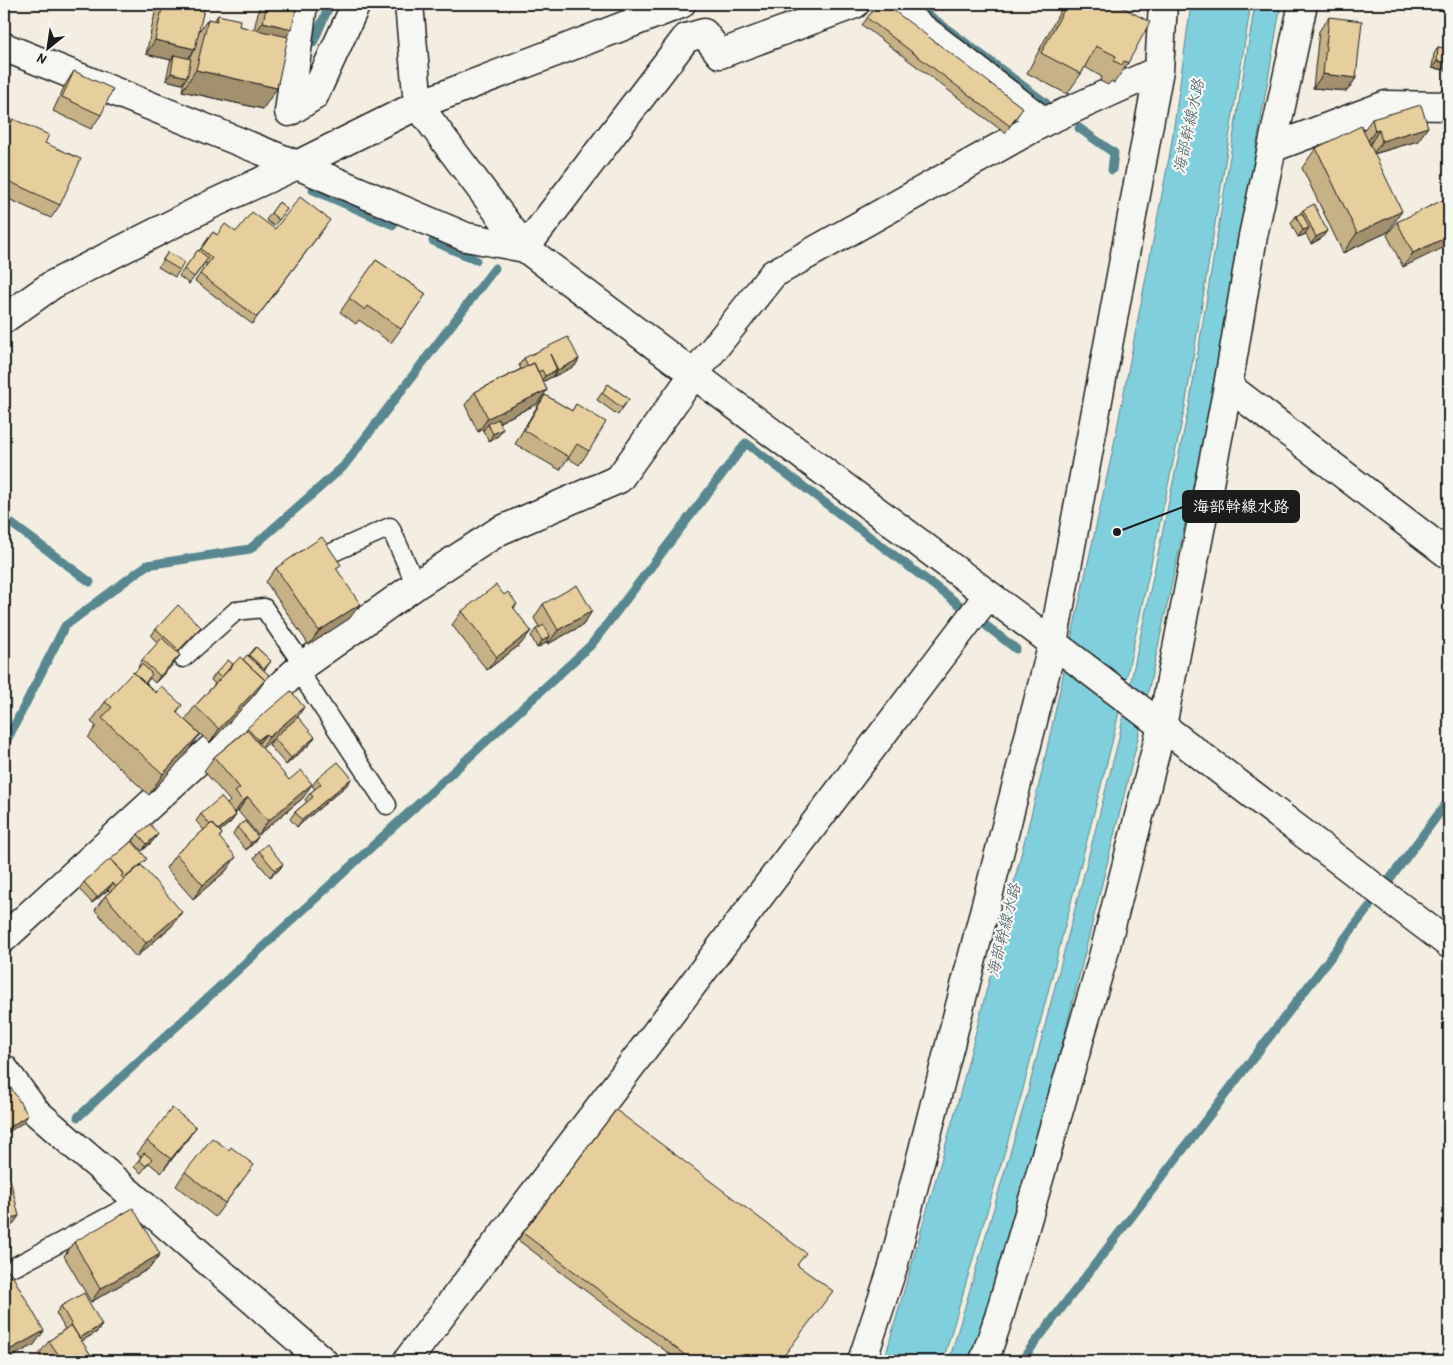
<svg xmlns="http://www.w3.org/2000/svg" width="1453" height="1365" viewBox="0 0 1453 1365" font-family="'Patrick Hand','Klee One',sans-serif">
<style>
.water{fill:#80cfdd;stroke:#588790}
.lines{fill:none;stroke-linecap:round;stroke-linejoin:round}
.stream{stroke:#588790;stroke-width:9}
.lane-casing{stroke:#1c1c1c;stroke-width:21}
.street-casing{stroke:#1c1c1c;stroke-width:31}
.secondary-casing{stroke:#1c1c1c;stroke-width:31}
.lane{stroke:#f6f6f2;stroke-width:18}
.street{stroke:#f6f6f2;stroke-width:28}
.secondary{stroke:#f6f6f2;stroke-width:28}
.wall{fill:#c7b187;stroke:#1c1c1c}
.shaded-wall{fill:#a2906e;stroke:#1c1c1c}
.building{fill:#e7ce9d;stroke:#1c1c1c}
.labels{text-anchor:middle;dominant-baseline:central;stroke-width:4.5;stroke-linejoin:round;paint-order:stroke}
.water-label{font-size:16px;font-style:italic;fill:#3f5b60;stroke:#f6f6f2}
.leader{fill:none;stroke:#1c1c1c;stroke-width:2}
.callout-dot{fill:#1c1c1c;stroke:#f6f6f2;stroke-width:2}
.callout{fill:#1c1c1c;stroke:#1c1c1c;stroke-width:2}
.callout-label{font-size:16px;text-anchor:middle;font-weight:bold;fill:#fff}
</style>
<rect width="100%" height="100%" fill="#f3eee1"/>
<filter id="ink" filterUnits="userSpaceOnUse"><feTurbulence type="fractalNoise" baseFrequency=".02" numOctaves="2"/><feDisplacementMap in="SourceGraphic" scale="10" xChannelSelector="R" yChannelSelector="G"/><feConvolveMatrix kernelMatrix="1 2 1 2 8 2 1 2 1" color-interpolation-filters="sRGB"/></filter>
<g filter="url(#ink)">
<path class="water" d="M1191,4H1251L1185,407L1113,739L1022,1093L943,1361H884L959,1098L1041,776L1113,449L1171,147Z
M1255,4H1281L1213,396L1136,747L1050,1093L971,1361H949L1027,1095L1118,742L1189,407Z"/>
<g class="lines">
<path class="stream" d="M914,4L1046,103
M313,43L330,4
M1079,128L1114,153L1112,170
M313,190L393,225
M433,241L476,260
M4,518L90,582
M984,624L1016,649
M4,746L65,626L147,565L250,549L343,467L495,268
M1387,883L1449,800
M78,1117L591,645L746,443L961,606
M1021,1361L1369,907"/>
<defs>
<path id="lane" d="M329,554L390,527L416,585
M183,658L236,611L264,608L303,665
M298,670L387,805
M16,1266L138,1201"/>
<path id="street" d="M303,4L289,112L314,96L356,4
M891,4L1044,122
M4,47L297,165L466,237L525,248L686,38L704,33L720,54L855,4
M418,105L525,248L1053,643L1449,944
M1272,148L1386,105L1449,106
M1228,386L1449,555
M4,938L303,665L416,585L499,531L619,479L694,374L773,274L1044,122L1159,70
M4,1069L35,1111L323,1361
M407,1361L988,595
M862,1361L893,1267L1053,643L1159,70L1163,4
M984,1361L999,1317L1102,961L1162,726L1228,386L1253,236L1303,4"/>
<path id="secondary" d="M409,4L418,105
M4,319L52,285L212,204L297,165L418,105L681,4"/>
</defs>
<use href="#lane" class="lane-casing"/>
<use href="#street" class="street-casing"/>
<use href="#secondary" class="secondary-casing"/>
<use href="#lane" class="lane"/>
<use href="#street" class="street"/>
<use href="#secondary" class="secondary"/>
</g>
<path class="wall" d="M157,4H205L198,33L208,19L214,21L218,15L239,26L254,30L260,4H297L263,109L182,91L184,81L182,84L166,80L170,62L171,60L146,54Z
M878,4L1023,108L1005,133L862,25Z
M1064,4H1119L1118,5L1128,63L1114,83L1111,81L1108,85L1100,81L1102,77L1085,67L1081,74L1067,94L1027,73Z
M1329,17L1356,78L1347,91L1313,88L1319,31Z
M1438,47L1449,49V65L1446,70L1432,68L1434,54Z
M74,71L101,115L91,129L53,111L65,85Z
M13,119L45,143L60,205L51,218L4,197V132Z
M1372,119L1418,141L1374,154L1388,232L1343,253L1302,168L1316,148L1363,131Z
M279,202L287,209L274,226L266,220Z
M1449,202L1403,267L1387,235L1397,222Z
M1303,210L1322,238L1311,244L1305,233L1304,235L1298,237L1291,223L1296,216L1299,215Z
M325,227L252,324L195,281L207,264L205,263L189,284L179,276L198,250L199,251L213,232L217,235L236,232Z
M168,252L180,270L175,277L158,267Z
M376,260L426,294L391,343L359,320L356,324L340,312Z
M524,358L579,359L575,366L553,376L543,382L547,390L537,404L500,422L498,436L489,441L483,431L484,429L478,432L465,405L475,392L521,369L519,365Z
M608,384L629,399L618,415L597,400Z
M545,395L572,411L576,404L589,451L579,465L568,458L560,470L515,444L536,408Z
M276,568L337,571L350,618L309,645L266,582Z
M504,595L517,604L514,608L521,644L487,670L452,625L462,611Z
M543,604L592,611L583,625L548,644L547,641L546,643L537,648L531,636L536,629L539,627L534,618Z
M201,627L196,634L178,653L180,655L175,662L155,683L150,678L146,683L156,693L182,705L177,712L186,754L149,795L88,738L96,726L91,722L105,702L139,668L138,667L142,660L158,643L151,636L156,629Z
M256,647L271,661L264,671L269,675L255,694L210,743L185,720L195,706L215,684L211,680L216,673L243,660L248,656Z
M296,719L310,744L286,765L269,745L273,739L262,748L303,798L258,835L238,811L235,814L236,815L231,822L220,831L222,834L219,838L226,871L193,899L166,868L176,854L204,830L196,821L201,814L227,804L230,801L204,771L214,757L245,731L247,728Z
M317,779L347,785L297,827L290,819L295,812L307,802L305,800L310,793L315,789L312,786Z
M237,827L258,837L253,844L246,850L233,834Z
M138,834L153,841L142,851L133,841Z
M259,851L283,864L279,870L270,877L254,858Z
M111,859L142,866L172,926L136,957L95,910L105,896L110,892L108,890L92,903L79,889L84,882Z
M187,1140L161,1173L149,1163L141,1173L134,1167L141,1157L137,1154L147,1141Z
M185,1172L244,1178L215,1217L176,1186Z
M523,1233L798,1265L780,1361H679L518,1240Z
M74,1242L150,1268L91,1302L64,1256Z
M61,1306L102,1325L97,1332L81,1341L95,1361H44L39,1354L49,1341L65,1329L56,1313Z"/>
<path class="shaded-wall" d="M263,22L292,29L282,43L253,36Z
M155,40L195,49L185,63L174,55L171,60L146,54Z
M1437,61L1449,63V65L1446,70L1432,68Z
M196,70L277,88L263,109L182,91Z
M171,73L187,77L182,84L166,80Z
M1323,74L1356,78L1347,91L1313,88Z
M1428,127L1418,141L1373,154L1382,141Z
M1379,130L1370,144L1365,145L1375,131Z
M1402,211L1388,232L1343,253L1357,233Z
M1309,228L1304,235L1298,237L1303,230Z
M1327,231L1322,238L1311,244L1316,237Z
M1449,236V245L1403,267L1413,253Z
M579,359L575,366L553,377L558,370Z
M557,370L552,377L540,383L545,376Z
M547,390L537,404L489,427L488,424L484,429L478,432L488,418Z
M503,429L498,436L489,441L493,434Z
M360,604L350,618L309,645L319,631Z
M592,611L583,625L548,644L558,630Z
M201,627L196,634L174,657L179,650Z
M531,631L521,644L487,670L497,657Z
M550,636L546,643L537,648L542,641Z
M180,655L175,662L155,683L160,676Z
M269,675L255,694L210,743L219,729Z
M304,707L295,721L259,751L269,737Z
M200,734L186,754L149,795L163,774Z
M266,734L256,747L248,754L258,740Z
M315,737L310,744L286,765L291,758Z
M352,778L347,785L297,827L302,820Z
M312,784L303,798L258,835L268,821Z
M248,797L238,811L233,815L243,801Z
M236,815L231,822L211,839L216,832Z
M158,834L153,841L142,851L147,844Z
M258,837L253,844L246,850L251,843Z
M236,857L226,871L193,899L203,885Z
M283,864L279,870L270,877L275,870Z
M113,883L108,890L92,903L97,897Z
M182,912L172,926L136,957L146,943Z
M28,1115L24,1122L4,1135V1131Z
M196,1127L187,1140L161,1173L171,1159Z
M19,1216L9,1230L4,1231V1220Z
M160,1254L150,1268L91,1302L100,1289Z
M102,1325L97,1332L75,1345L79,1338Z
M44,1331L34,1345L4,1361V1353Z"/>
<path class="building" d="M163,4H205L195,49L155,40Z
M267,4H297L292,29L263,22Z
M878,4H885L1023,108L1010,126L867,18Z
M1067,4H1119L1118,5L1150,22L1128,63L1124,61L1122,65L1114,61L1116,56L1096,46L1081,74L1041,53Z
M218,15L240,20L239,26L288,37L277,88L196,70L208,19L217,21Z
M1329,17L1362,21L1356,78L1323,74Z
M1438,47L1449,49V63L1437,61Z
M174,55L191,59L187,77L171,73Z
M74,71L113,89L101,115L62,97Z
M1421,105L1428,127L1382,141L1379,130L1375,131L1372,119Z
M13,119L49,135L45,143L81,159L60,205L4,179V139Z
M1361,126L1402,211L1357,233L1316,148Z
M300,197L330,220L257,317L200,274L212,258L201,249L213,232L217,235L225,224L236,232L252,212L275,229Z
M1447,198L1449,202V236L1413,253L1397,222Z
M279,202L287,209L279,220L271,213Z
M1314,204L1327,231L1316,237L1303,210Z
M1302,213L1309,228L1303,230L1296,216Z
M198,250L208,258L194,277L184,269Z
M168,252L184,262L180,270L163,260Z
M376,260L426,294L401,329L368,306L365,310L349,298Z
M568,337L579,359L558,370L550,354L557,370L545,376L542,370L538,372L534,363L528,366L524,358Z
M534,363L547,390L488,418L475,392Z
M608,384L629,399L622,408L602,393Z
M545,395L572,411L576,404L606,422L589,451L577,444L569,457L524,430Z
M498,419L503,429L493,434L488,424Z
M322,537L341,565L336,568L360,604L319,631L276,568Z
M496,585L504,595L508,592L517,604L513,607L531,631L497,657L462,611Z
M577,585L592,611L558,630L543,604Z
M178,605L201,627L179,650L156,629Z
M544,625L550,636L542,641L536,629Z
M162,638L180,655L160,676L142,660Z
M256,647L271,661L264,669L249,655Z
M247,655L269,675L265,680L243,660Z
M240,657L265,680L219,729L195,706Z
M228,660L233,664L221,678L216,673Z
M142,664L152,674L145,683L134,673Z
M133,672L156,693L161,686L182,705L176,712L200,734L163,774L102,718L112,707L105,702Z
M291,691L304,707L269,737L266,734L258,740L247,728Z
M298,717L315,737L291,758L274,738Z
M247,730L289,780L301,770L312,784L268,821L248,797L243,801L235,792L240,788L214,757Z
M338,762L352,778L302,820L295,812L313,797L310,793L321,784L317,779Z
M221,797L236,815L218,830L212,823L210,825L201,814Z
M245,821L258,837L251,843L237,827Z
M212,823L222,834L219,837L236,857L203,885L176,854Z
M150,824L158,834L147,844L138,834Z
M132,841L147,859L126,877L111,859Z
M267,844L283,864L275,870L259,851Z
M110,859L123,874L121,876L124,879L116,887L113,883L97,897L84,882Z
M141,865L182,912L146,943L105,896Z
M8,1083L28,1115L4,1131V1086Z
M172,1108L196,1127L171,1159L147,1141Z
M616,1110L806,1253L797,1265L833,1291L780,1361H693L523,1233Z
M212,1138L229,1150L231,1147L254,1165L225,1203L185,1172Z
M144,1153L152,1159L146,1166L139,1160Z
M10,1179L19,1216L4,1220V1181Z
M133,1208L160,1254L100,1289L74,1242Z
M12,1275L44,1331L4,1353V1279Z
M84,1293L102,1325L79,1338L61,1306Z
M71,1325L95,1361H63L49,1341Z"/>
</g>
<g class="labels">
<g class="water-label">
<text transform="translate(1188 126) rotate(-78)">海部幹線水路</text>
<text transform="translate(1003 930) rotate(-76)">海部幹線水路</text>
</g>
</g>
<path class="leader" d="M1117 532L1183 507"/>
<circle class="callout-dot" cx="1117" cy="532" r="5"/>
<rect class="callout" x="1183" y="491" width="116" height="31" rx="5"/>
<g class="callout-label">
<text x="1241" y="512">海部幹線水路</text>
</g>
<rect width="1453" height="1365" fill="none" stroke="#f6f6f2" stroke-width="20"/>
<rect x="10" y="10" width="1433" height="1345" fill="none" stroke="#1c1c1c" stroke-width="2" filter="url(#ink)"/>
<g transform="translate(48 48) rotate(210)" stroke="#f6f6f2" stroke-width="4" paint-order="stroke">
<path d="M0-4L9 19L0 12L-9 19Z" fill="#1c1c1c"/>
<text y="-8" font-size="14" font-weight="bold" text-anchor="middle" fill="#1c1c1c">N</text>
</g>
</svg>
